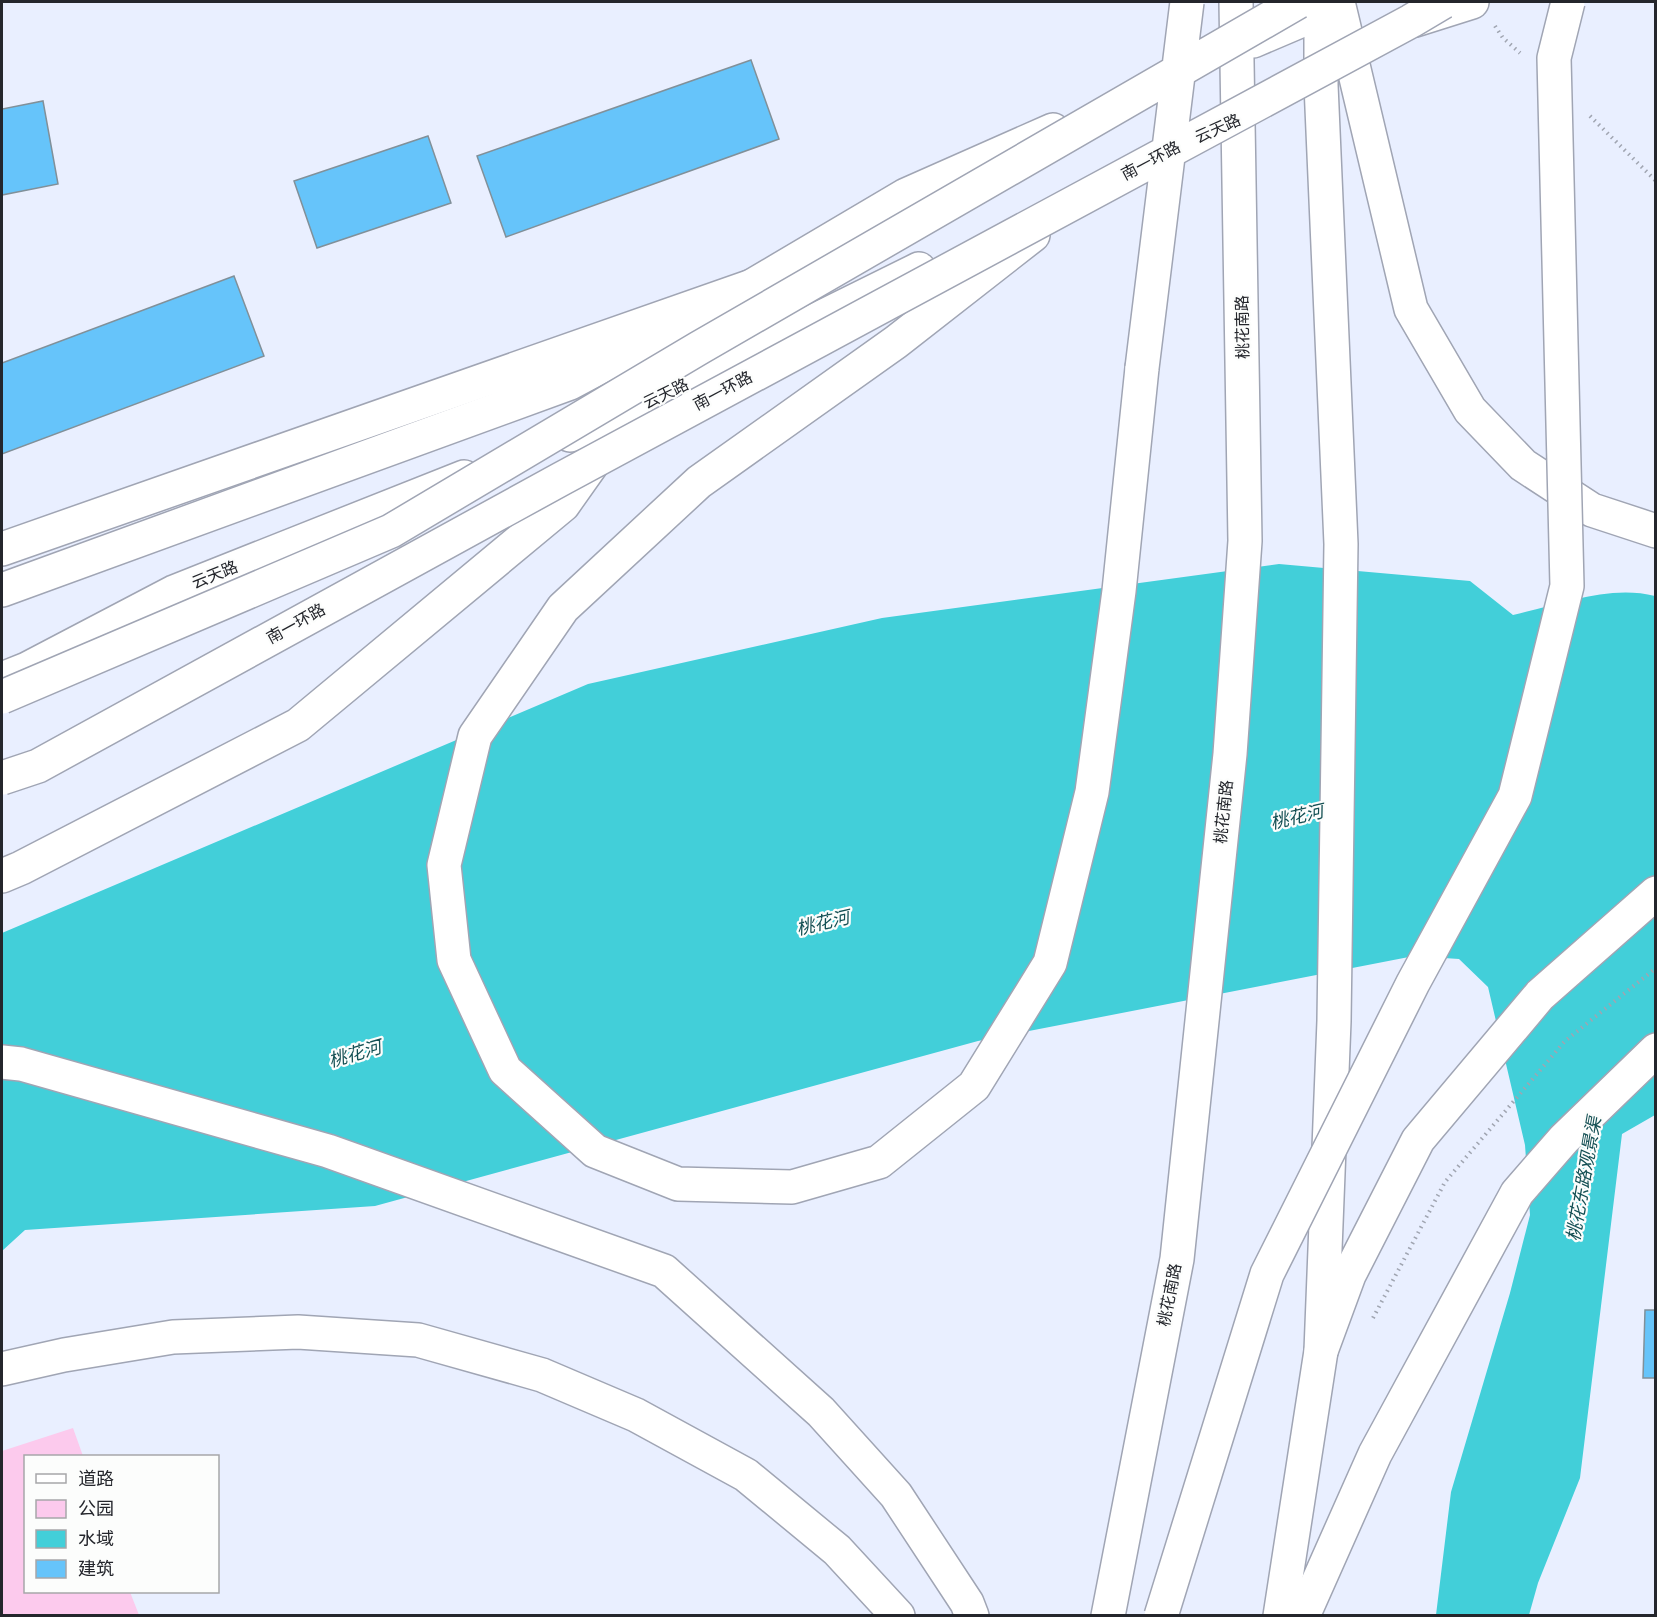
<svg xmlns="http://www.w3.org/2000/svg" width="1657" height="1617" viewBox="0 0 1657 1617" font-family="'Varela Round','Noto Sans SC',sans-serif">
<style>
.green{fill:#fccaed}
.water{fill:#42cfd9}
.building{fill:#66c4fa;stroke:#819099;stroke-width:1.5}
.lines{fill:none;stroke-linecap:round;stroke-linejoin:round}
.secondary-casing{stroke:#a0a5b4;stroke-width:36}
.primary-casing{stroke:#a0a5b4;stroke-width:36}
.trunk-casing{stroke:#a0a5b4;stroke-width:36}
.path{stroke:#a0a5b1;stroke-width:4;stroke-dasharray:1.5 4.5;stroke-linecap:butt}
.secondary{stroke:#fff;stroke-width:33}
.primary{stroke:#fff;stroke-width:33}
.trunk{stroke:#fff;stroke-width:33}
.trunk-bridge-casing{stroke:#a0a5b4;stroke-width:36;stroke-linecap:butt}
.trunk-bridge{stroke:#fff;stroke-width:33}
.labels{text-anchor:middle;dominant-baseline:central;stroke-width:4.5;stroke-linejoin:round;paint-order:stroke}
.street-label{font-size:16px;fill:#24262c;stroke:#fcfdfc}
.water-label{font-size:18px;font-style:italic;fill:#134f53;stroke:#fcfdfc}
</style>
<rect width="100%" height="100%" fill="#e9efff"/>
<path class="green" d="M73,1428L83,1456H26V1592H130L139,1615H2V1451Z"/>
<path class="water" d="M1279,564L1470,581L1513,615C1557,605 1610,584 1655,596V1115L1622,1134L1580,1478L1538,1583L1529,1615H1436L1451,1492L1510,1293L1530,1215L1525,1145L1488,987L1459,959L1414,956L978,1041L375,1206L25,1230L2,1251V933L588,684L882,618Z"/>
<path class="building" d="M751,60L779,139L506,237L477,156Z
M43,101L58,184L2,195V109Z
M428,136L451,203L317,248L294,181Z
M234,276L264,356L2,454V363Z
M1645,1310H1656V1378H1643Z"/>
<g class="lines">
<defs>
<path id="secondary" d="M1253,41L1321,12
M570,435L630,412L919,269
M2,549L752,286L906,195L1053,130
M2,679L27,669L174,592L464,477
M2,876L21,868L298,725L563,505L599,454"/>
<path id="primary" d="M1338,2L1411,309L1470,410L1523,465L1592,510L1656,531
M1415,20L1472,2
M1108,1616L1177,1259L1230,754L1245,541L1236,2
M1280,1616L1321,1351L1334,1021L1341,544L1321,85V2"/>
<path id="trunk" d="M1033,235L896,342L699,482L563,608L475,736L444,865L454,960L505,1070L595,1151L678,1184L792,1187L879,1162L974,1086L1050,963L1092,792L1119,591L1142,368
M2,590L570,383L752,286
M2,1062L21,1064L328,1151L664,1271L821,1412L896,1495L967,1603L972,1616
M1321,1351L1349,1275L1418,1140L1540,995L1656,893
M2,1369L64,1355L173,1337L298,1332L418,1340L542,1375L636,1415L746,1475L837,1550L898,1616
M1303,1616L1375,1454L1517,1193L1564,1139L1656,1050"/>
</defs>
<use href="#secondary" class="secondary-casing"/>
<use href="#primary" class="primary-casing"/>
<use href="#trunk" class="trunk-casing"/>
<path class="path" d="M1495,26L1503,38L1520,53
M1590,116L1656,181
M1373,1318L1445,1182L1565,1041L1656,968"/>
<use href="#secondary" class="secondary"/>
<use href="#primary" class="primary"/>
<use href="#trunk" class="trunk"/>
<defs>
<path id="trunk-bridge" d="M1142,368L1187,2
M2,697L391,531L699,348L1298,2
M2,778L38,766L561,479L1411,21L1443,2
M1161,1616L1267,1274L1413,983L1515,796L1567,586L1554,58L1568,2"/>
</defs>
<use href="#trunk-bridge" class="trunk-bridge-casing"/>
<use href="#trunk-bridge" class="trunk-bridge"/>
</g>
<g class="labels">
<g class="street-label">
<text transform="translate(1218 129) rotate(-24)">云天路</text>
<text transform="translate(1151 161) rotate(-28)">南一环路</text>
<text transform="translate(1243 327) rotate(-91)">桃花南路</text>
<text transform="translate(723 391) rotate(-28)">南一环路</text>
<text transform="translate(666 394) rotate(-26)">云天路</text>
<text transform="translate(215 575) rotate(-22)">云天路</text>
<text transform="translate(296 624) rotate(-29)">南一环路</text>
<text transform="translate(1224 812) rotate(-84)">桃花南路</text>
<text transform="translate(1170 1295) rotate(-79)">桃花南路</text>
</g>
<g class="water-label">
<text transform="translate(1297 817) rotate(-13)">桃花河</text>
<text transform="translate(823 923) rotate(-13)">桃花河</text>
<text transform="translate(355 1054) rotate(-16)">桃花河</text>
<text transform="translate(1584 1179) rotate(-80)">桃花东路观景渠</text>
</g>
</g>
<rect width="1657" height="1617" fill="none" stroke="#24262c" stroke-width="6"/>
<rect x="24" y="1455" width="195" height="138" fill="#fcfdfc" stroke="#a6a7a9" stroke-width="1.5"/>
<rect x="36" y="1474" width="30" height="9" fill="#ffffff" stroke="#a6a7a9" stroke-width="1.5"/>
<text x="78" y="1485" font-size="18" fill="#24262c">道路</text>
<rect x="36" y="1500" width="30" height="18" fill="#fccaed" stroke="#a6a7a9" stroke-width="1.5"/>
<text x="78" y="1515" font-size="18" fill="#24262c">公园</text>
<rect x="36" y="1530" width="30" height="18" fill="#42cfd9" stroke="#a6a7a9" stroke-width="1.5"/>
<text x="78" y="1545" font-size="18" fill="#24262c">水域</text>
<rect x="36" y="1560" width="30" height="18" fill="#66c4fa" stroke="#a6a7a9" stroke-width="1.5"/>
<text x="78" y="1575" font-size="18" fill="#24262c">建筑</text>
</svg>
